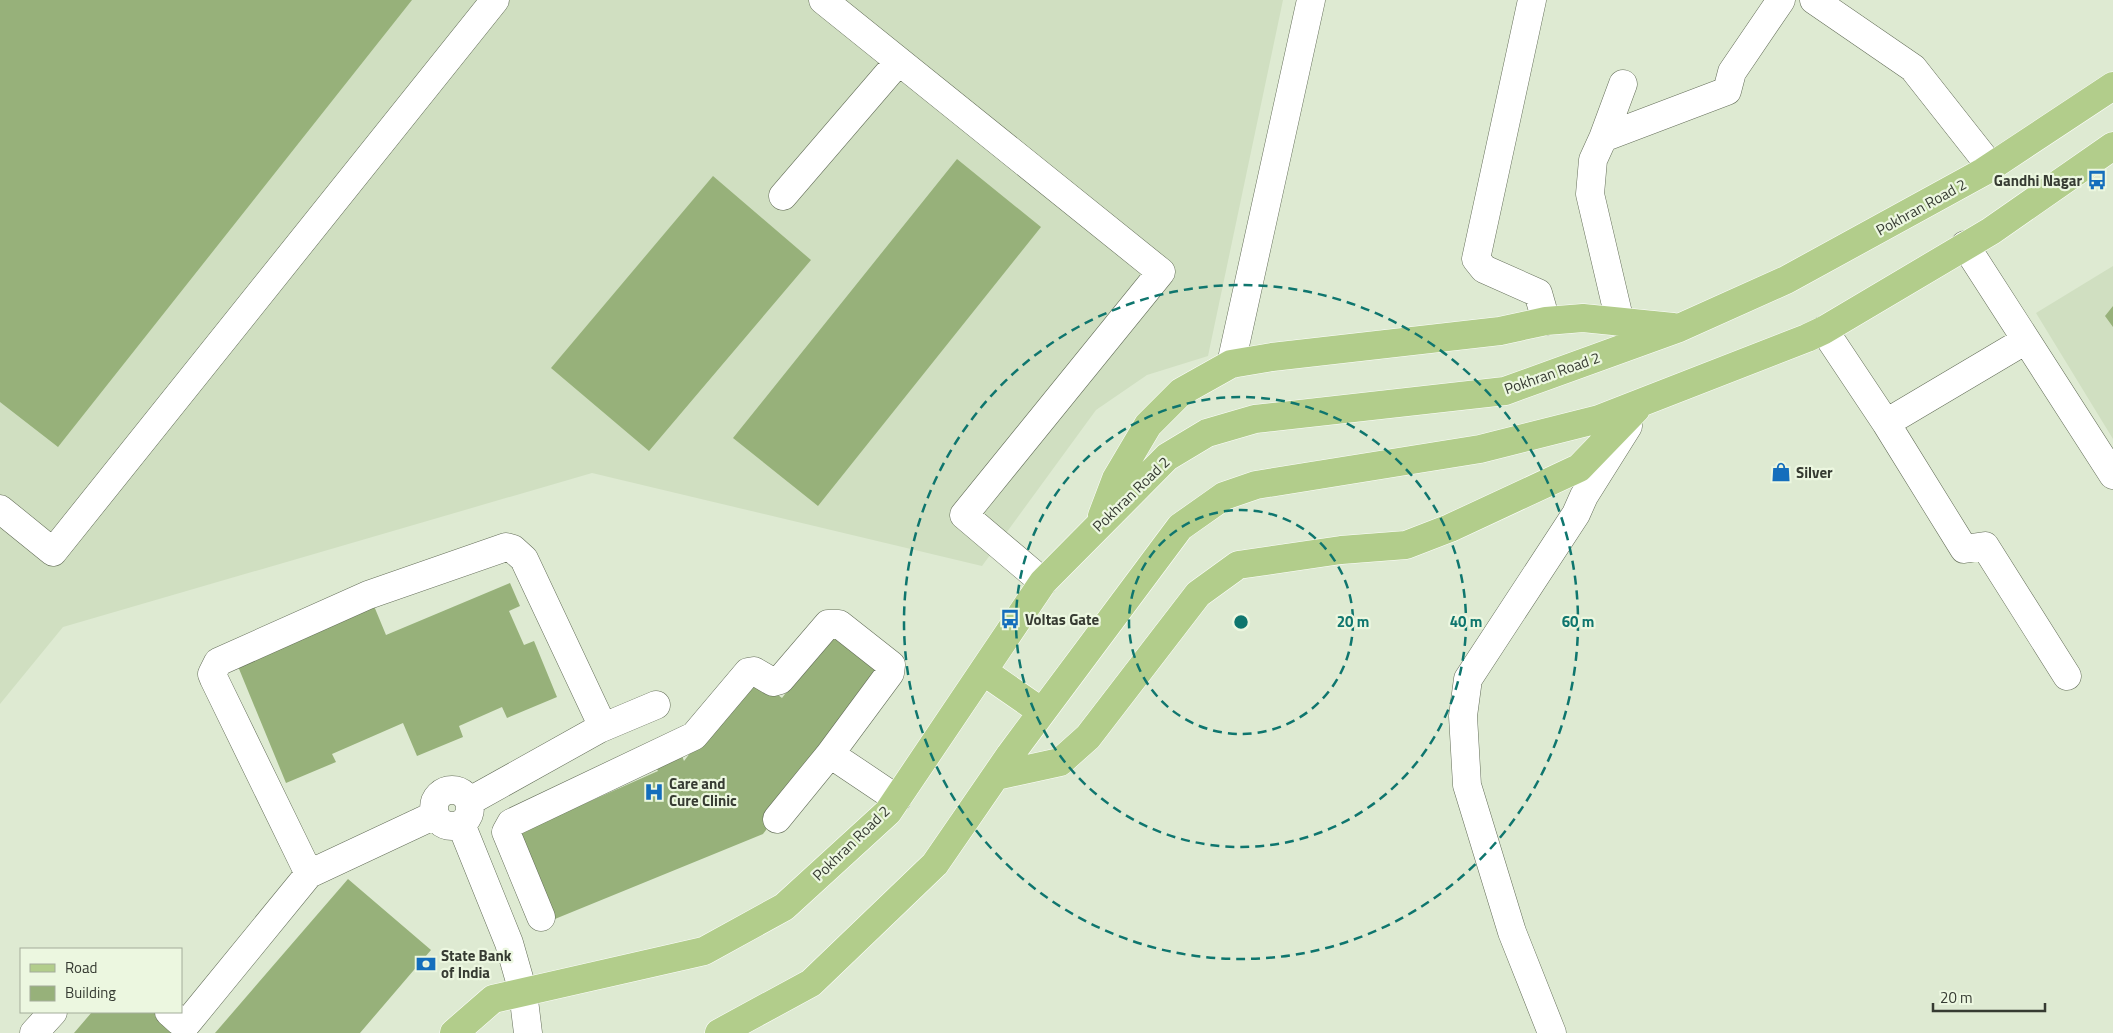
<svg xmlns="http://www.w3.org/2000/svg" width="2113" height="1033" viewBox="0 0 2113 1033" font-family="'Titillium Web',sans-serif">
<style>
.built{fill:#d0dfc1}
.building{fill:#97b17a}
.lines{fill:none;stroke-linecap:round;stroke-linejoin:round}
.minor-casing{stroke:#646e59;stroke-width:29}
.major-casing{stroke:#fff;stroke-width:29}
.minor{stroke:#fff;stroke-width:28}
.major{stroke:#b2cd8b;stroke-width:28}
.ring{fill:none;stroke:#0f766e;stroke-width:2.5;stroke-dasharray:9 6}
.labels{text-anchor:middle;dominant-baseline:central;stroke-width:4.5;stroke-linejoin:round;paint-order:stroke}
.poi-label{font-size:15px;font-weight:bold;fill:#363b32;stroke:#ecf7e0;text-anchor:start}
.street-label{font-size:15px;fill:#363b32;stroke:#ecf7e0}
.centre{fill:#0f766e;stroke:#ecf7e0;stroke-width:2.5}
.ring-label{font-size:15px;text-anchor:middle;font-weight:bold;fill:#0f766e;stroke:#ecf7e0;stroke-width:4.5;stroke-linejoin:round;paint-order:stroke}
</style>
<rect width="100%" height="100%" fill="#deead2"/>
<path class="built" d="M0,0H1283L1208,356L1147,375L1096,410L982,566L592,473L63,627L0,704Z
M2113,266V439L2036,313Z"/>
<path class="building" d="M0,0H412L58,447L0,402Z
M957,159L1041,227L818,506L733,438Z
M713,176L811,260L649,451L551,368Z
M2113,306V327L2105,316Z
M510,583L520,606L509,611L524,645L534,641L557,697L507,718L502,707L459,726L463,737L417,756L403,723L332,754L336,762L286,783L237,664L374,606L386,635Z
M835,628L888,668L763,834L550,921L514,835L658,771L652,759L680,751L684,761L750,674L782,698Z
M348,879L431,950L360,1033H215Z
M92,1012H159L184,1033H74Z"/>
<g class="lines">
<defs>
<path id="minor" d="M823,0L1161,272L964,515L1043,582
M1532,0L1476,259L1484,269L1538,293L1546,321
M1814,0L1913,68L1991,167
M1603,138L1623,84
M783,196L899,61
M1965,245L2113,475
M1620,322L1590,194L1593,160L1603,138L1727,91L1732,72L1781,0
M1824,330L1886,423L1964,549L1985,546L2067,676
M1231,364L1311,0
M1886,423L2026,340
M0,509L53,552L495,0
M434 808a18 18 0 1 1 36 0a18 18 0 1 1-36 0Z
M470,801L599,729L656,705
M777,819L830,754
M461,824L509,943L523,992L528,1033
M309,874L214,679L212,674L218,662L368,595L506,547L513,549L524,559L603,727
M541,917L506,832L511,823L694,736L748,672L754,671L773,682L780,680L828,624H839L891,665L890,673L830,754L897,799
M169,1012L179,1021L188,1022L309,874L435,815
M34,1033L53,1012
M1552,1033L1512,932L1467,785L1463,716L1468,679L1576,514L1584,496L1628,426"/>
<path id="major" d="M1102,516L1116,479L1148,425L1181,392L1231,364L1272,357L1500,331L1546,321L1583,318L1673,327
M983,671L1042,712
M996,776L1060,762L1088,737L1198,594L1238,565L1341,550L1406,545L1450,528L1579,468L1636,409
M454,1033L493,999L704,951L784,907L888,812L1043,582L1167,457L1207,433L1255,419L1505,391L1679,328L1786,280L1983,172L2113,86
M719,1033L811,983L935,864L1010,755L1180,527L1224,496L1256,485L1480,449L1599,419L1807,338L1824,330L1991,231L2113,146"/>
</defs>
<use href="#minor" class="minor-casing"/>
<use href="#major" class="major-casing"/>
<use href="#minor" class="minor"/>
<use href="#major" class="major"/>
</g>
<g class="ring">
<circle cx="1241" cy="622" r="112"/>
<circle cx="1241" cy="622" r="225"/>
<circle cx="1241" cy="622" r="337"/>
</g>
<defs>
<symbol id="bus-bare" viewBox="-9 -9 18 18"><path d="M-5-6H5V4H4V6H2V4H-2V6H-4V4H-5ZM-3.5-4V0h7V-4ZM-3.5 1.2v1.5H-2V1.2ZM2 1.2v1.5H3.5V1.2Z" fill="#146ebc" stroke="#ecf7e0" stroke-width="2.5" paint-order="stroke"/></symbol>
<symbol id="shop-bare" viewBox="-9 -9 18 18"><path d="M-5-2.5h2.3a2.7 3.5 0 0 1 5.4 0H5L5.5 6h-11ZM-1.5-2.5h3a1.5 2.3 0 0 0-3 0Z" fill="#146ebc" stroke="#ecf7e0" stroke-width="2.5" paint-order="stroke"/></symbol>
<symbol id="hospital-bare" viewBox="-9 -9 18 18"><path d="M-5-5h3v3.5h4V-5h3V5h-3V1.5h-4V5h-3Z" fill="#146ebc" stroke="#ecf7e0" stroke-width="2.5" paint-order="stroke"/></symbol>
<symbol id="bank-bare" viewBox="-9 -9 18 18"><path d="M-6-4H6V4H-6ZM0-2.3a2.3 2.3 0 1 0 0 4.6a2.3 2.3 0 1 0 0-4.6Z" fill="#146ebc" stroke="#ecf7e0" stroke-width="2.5" paint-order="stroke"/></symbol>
</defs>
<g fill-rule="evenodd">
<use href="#bus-bare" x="2083" y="166" width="28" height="28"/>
<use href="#shop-bare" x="1767" y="458" width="28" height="28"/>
<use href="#bus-bare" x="996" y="605" width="28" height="28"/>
<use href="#hospital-bare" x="640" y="778" width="28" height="28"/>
<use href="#bank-bare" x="412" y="950" width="28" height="28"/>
</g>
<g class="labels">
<g class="poi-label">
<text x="2082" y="180" text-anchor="end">Gandhi Nagar</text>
<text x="1796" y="472">Silver</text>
<text x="1025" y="619">Voltas Gate</text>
<text x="669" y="783">Care and<tspan x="669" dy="17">Cure Clinic</tspan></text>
<text x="441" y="955">State Bank<tspan x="441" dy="17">of India</tspan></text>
</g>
<g class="street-label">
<text transform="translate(1921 207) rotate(-29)">Pokhran Road 2</text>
<text transform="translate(1552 373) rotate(-19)">Pokhran Road 2</text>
<text transform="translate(1131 494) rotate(-44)">Pokhran Road 2</text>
<text transform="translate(851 843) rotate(-44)">Pokhran Road 2</text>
</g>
</g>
<circle cx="1241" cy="622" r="8" class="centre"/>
<g class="ring-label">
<text x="1353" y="627">20 m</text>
<text x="1466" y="627">40 m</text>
<text x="1578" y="627">60 m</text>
</g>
<rect x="20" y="948" width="162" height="65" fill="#ecf7e0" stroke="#a3ac9a"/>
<rect x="30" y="964" width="25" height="8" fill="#b2cd8b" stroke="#a3ac9a"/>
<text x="65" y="973" font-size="15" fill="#363b32">Road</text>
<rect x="30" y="986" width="25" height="15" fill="#97b17a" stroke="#a3ac9a"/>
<text x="65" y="998" font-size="15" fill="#363b32">Building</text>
<path d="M1933 1003v8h112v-8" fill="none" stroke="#363b32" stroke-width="2.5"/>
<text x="1940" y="1003" font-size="15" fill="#363b32" stroke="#ecf7e0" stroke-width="4" paint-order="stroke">20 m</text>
</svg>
